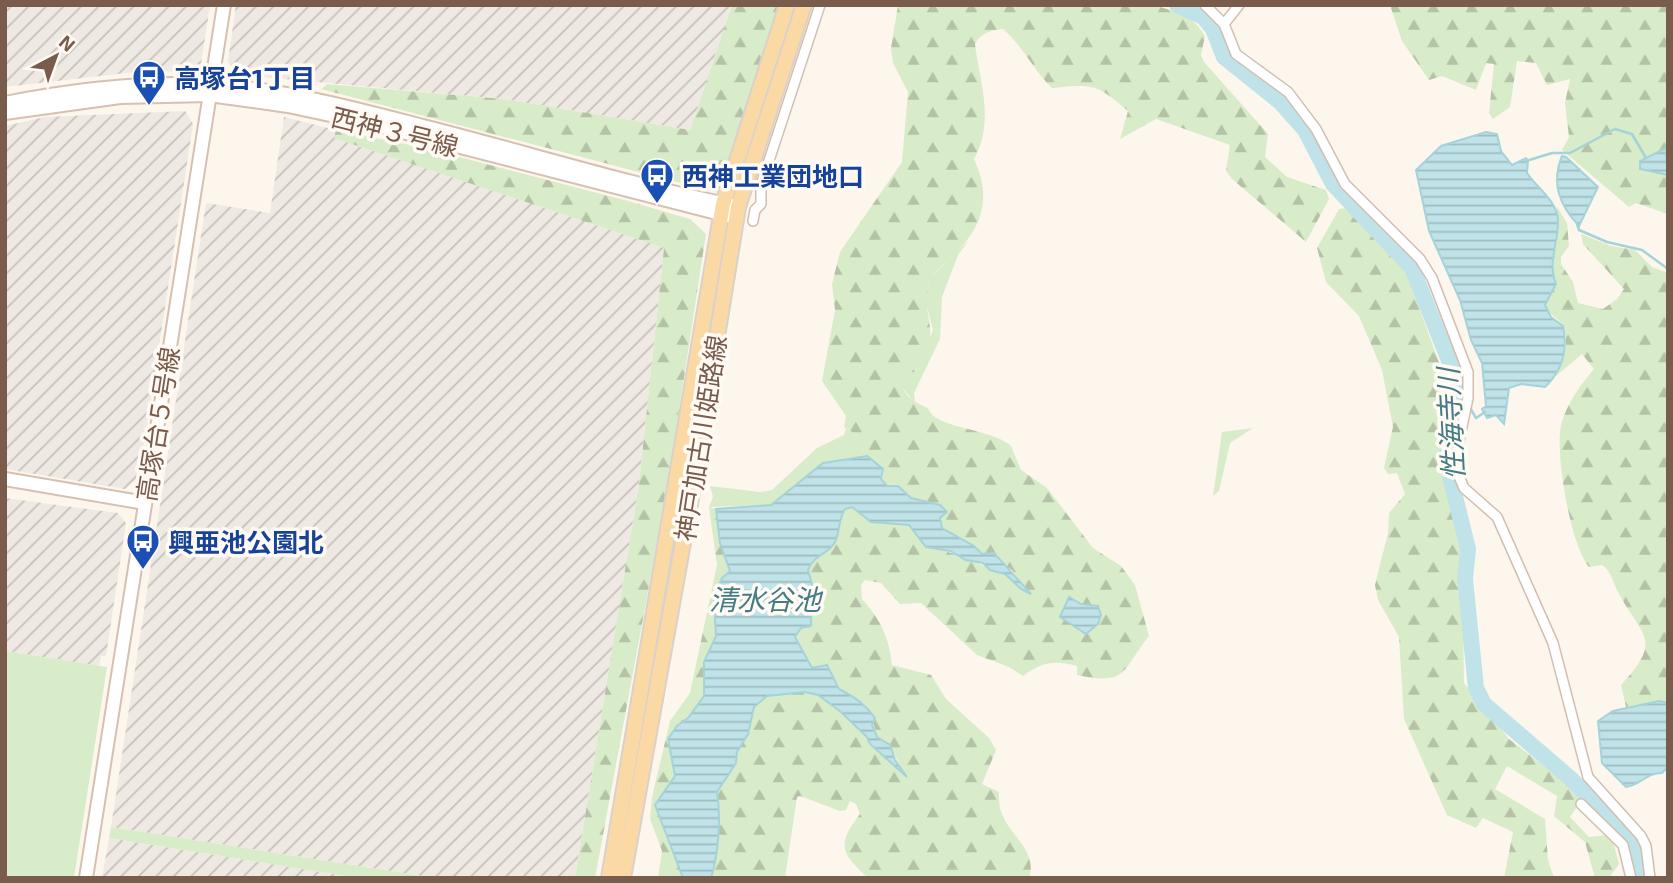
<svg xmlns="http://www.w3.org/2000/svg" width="1673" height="883" viewBox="0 0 1673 883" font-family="'Exo 2','Noto Sans JP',sans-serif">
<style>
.industrial{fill:url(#industrial-furrows)}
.green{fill:#d8ecc9}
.forest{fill:url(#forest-firs)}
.water{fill:url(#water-rules);stroke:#a5d3da;stroke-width:2}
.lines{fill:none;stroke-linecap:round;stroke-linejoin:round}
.stream{stroke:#a5d3da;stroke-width:2.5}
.river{stroke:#bfe3e8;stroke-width:16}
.street-casing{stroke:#d1beb0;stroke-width:12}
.secondary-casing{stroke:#d6c0b0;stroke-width:16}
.primary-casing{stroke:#dad1cd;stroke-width:18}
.street{stroke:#fff;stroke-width:9}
.secondary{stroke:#fff;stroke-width:12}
.primary{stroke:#fbd9a5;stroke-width:14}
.labels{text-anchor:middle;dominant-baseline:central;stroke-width:7;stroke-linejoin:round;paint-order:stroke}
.transit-label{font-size:26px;font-weight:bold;fill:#164399;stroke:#fffaf3;text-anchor:start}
.street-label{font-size:26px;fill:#7a5c4d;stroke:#fffaf3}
.water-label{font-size:28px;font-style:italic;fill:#437c86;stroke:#fffaf3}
</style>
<defs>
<pattern id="industrial-furrows" width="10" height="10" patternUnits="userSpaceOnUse" patternTransform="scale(1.75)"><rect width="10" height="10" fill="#efe9e4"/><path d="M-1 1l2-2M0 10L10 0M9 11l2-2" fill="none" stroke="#c7c0bb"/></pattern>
<pattern id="forest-firs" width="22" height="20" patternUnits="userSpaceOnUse" patternTransform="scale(1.75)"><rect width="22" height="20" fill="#d8ecc9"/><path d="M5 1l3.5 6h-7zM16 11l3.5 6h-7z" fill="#b4c2a5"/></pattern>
<pattern id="water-rules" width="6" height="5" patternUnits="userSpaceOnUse" patternTransform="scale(1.75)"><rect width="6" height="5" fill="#bfe3e8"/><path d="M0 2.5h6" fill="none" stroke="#a0bbbe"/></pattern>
</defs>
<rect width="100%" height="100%" fill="#fdf6ec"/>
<path class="industrial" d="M5,5H210L201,64L189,71L135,72L5,87Z
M236,5H732L690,130L503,99L241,75L228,62Z
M185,111L193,124L139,477L125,489L5,469V126L45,117Z
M284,117L336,130L335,138L664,248L639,484L575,878H435L111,827L206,203L270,213Z
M5,498L118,513L126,523L106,656H101L99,666L5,651Z
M109,838L359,878H102Z"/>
<path class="green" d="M969,240L958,255L942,297L940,339L914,393L915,403L900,385V374L914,372L918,367L933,330L925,300L931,277Z
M846,428L857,435L867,456L823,463L771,505L709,507L713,497L710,486L760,492L772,490L817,448L844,435Z
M1253,428L1230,443L1219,491L1213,496L1222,432Z
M5,651L107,667L74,878H5Z
M111,827L435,878H359L109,838Z"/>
<path class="forest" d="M732,5H779L719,193L321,89L327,84L503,99L690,130Z
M898,5H1153C1175,11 1194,16 1205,36L1201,55L1204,62L1268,134L1265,157L1287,177L1326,190L1329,199L1306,242L1232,179L1226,171L1230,145L1156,119L1120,139L1128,111C1096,83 1093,84 1052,88C1033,70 1023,46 1003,29C991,30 981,33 975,44C980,84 995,121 974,159C992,198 983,226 953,256C946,263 934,271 931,279C916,315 948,333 914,372L900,375C901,394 911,401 928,408C934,429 992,428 1011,446L1021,470L1047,488L1093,548L1121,566L1135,585L1149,636C1121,671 1128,686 1077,675V666C1054,660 1042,662 1023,676L1009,667L977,655L921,603L900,604L881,583L865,580L861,585L862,599C880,619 889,637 892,665L931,675L946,699L989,738L996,750L982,784L999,792C999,799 999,808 1002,814C1010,836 1038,851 1029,878H868C841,853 836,845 860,814L856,804L850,801L846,810L840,811L800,796L797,797L785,878H711C719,851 721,818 717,792L736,763L737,752L745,739L754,707L767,696L805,692L818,695L841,712L867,737L870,745L906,776C898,763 891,744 877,737L870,711L850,693L839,689L825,664L812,668L794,637L801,628L811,626L808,570L815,556L836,539L837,523L844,509L852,507L871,522L909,525L943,550L1005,574L1029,593L1012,570L997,560L996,555H982L974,546L942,528L940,518L947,513L940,505L911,498L898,486H887L882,482L883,470L868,459L857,435L844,427L846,416L822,381L835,310L832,284L840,252L902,162L908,92L893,63L891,48Z
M1390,5H1668V151L1666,148L1645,158L1642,170L1668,175V214L1636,203L1629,207L1562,150L1569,137L1565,103L1570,79L1547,85L1536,63L1517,61L1510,107L1493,119L1489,113L1494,64L1486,63L1476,90L1442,76L1429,80L1402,41Z
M336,130L425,148L628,201L690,219L706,234L667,489L595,878H575L639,484L664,248L334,138Z
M1557,207L1567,223L1569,246L1561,257V264L1573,282L1578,303L1603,309L1617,299L1624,289L1583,244L1581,234L1611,246L1635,250L1652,267L1668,273V703L1659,701L1626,707L1621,685C1664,639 1642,637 1618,592C1613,582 1611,571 1602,565L1589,567C1570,544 1555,454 1561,425C1566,405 1581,384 1594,369L1582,354L1556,376C1563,363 1570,340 1563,326C1558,317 1549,316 1545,305L1556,284L1550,265L1557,244Z
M1346,208L1403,264L1440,365L1439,454L1462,551L1464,683L1509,739L1584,797L1570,817L1589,837L1607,835L1614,845L1619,864L1609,878H1595L1585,842L1554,816L1557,796L1507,766L1495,789L1545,819L1548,860L1554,878H1504L1513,832L1483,818L1476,828L1447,815L1404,719L1399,637L1378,600L1375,585L1388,533L1389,513L1405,494L1397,473L1388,474L1384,468L1393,427L1382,370L1359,316L1326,282L1317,248L1339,209Z
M709,507L716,509L731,571L722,578L714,600L716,636L704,662V696L688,718L668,739L675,776L655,805L683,878H658L662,851L650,819L652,797L670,721L690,693L717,565Z"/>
<path class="water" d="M1486,132L1497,134L1501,151L1512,165L1526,158L1528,161L1527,173C1536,187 1557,201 1558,219C1559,243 1547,261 1556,284L1545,305L1551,317L1563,326C1568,350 1562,371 1545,387L1521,384L1509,388L1504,424L1496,415L1487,418L1482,409L1486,406L1482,363L1471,340L1460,300L1429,231L1416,170L1441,146Z
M1666,148L1668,175L1640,169V161Z
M1562,156L1566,157L1598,187L1579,226C1559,205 1551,183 1562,156Z
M867,456L883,469L881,479L887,486H898L911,498L940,505L947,512L940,518L942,528L974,546L982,554L994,553L1031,594L1021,589L1005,574L990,570L983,563L966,560L950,551L926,547L909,525L871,522L852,507L845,509C838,520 840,532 835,542C828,555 815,553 808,570L812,584L811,626L801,628L795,637L812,668L827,665L839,689C852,695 866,705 875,718L872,725L877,737L890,745L895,760L907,777L870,744L867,737L841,712L818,695L805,692L767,696L754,707L748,734L737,752L736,763L717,792C721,817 719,852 711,878H683L655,805L675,776L668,739L677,726L688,718L704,696V662L716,636L714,600L722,578L730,571L720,543L716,509L771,505L823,463Z
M1069,597L1081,604L1098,606L1101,615L1098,624L1086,634L1060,617Z
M1659,701L1668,703V767L1662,773C1646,773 1641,785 1626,787L1602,763L1598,721L1613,711Z"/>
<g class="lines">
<path class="stream" d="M1526,161L1552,153H1570L1615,129L1632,134L1646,158
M1577,224L1579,230L1607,242L1642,250L1668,269
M1455,390L1465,401
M1469,406L1476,418L1485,412"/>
<path class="river" d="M1177,5L1203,17L1213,29L1224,57L1280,102L1305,130L1333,184L1412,268L1454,373L1455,390L1446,460L1468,549L1465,579L1476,688L1484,704L1570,778L1629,837L1641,878"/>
<defs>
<path id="street" d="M1205,5L1224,24L1236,54L1288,92L1316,129L1345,184L1420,259L1432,278L1468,372V398L1454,465L1464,488L1497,517L1553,643L1588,777L1641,836L1646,846L1650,878
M1224,24L1239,5
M753,221L755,210L761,204V185L820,5
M1581,804L1623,845L1631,878"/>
<path id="secondary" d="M5,103C72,90 142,81 210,85C283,89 354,108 423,126C526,152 628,184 731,205
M5,113L120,97L209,95L288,106L367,123L736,218
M5,479L145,503
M86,878L224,5"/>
<path id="primary" d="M609,878L723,204L787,5
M623,878L691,498L738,207L804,5"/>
</defs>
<use href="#street" class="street-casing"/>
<use href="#secondary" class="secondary-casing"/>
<use href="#primary" class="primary-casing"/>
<use href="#street" class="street"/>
<use href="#secondary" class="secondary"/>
<use href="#primary" class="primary"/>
</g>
<defs>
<symbol id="bus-pin" viewBox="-11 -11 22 30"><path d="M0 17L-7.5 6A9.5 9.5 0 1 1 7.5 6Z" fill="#1a4fb4" stroke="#fffaf3"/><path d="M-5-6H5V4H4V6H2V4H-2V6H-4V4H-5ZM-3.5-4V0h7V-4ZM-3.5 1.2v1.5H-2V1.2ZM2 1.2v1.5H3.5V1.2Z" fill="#fff"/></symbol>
</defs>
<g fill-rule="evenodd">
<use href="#bus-pin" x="130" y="58" width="38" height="52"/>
<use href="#bus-pin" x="638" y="156" width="38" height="52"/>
<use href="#bus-pin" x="124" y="522" width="38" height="52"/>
</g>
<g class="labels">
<g class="transit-label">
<text x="174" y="77">高塚台1丁目</text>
<text x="682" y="175">西神工業団地口</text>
<text x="168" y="541">興亜池公園北</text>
</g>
<g class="street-label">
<text transform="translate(395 131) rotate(14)">西神３号線</text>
<text transform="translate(157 424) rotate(-81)">高塚台５号線</text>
<text transform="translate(700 438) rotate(-81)">神戸加古川姫路線</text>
</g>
<g class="water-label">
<text transform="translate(1450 424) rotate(-93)">性海寺川</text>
<text x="765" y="599">清水谷池</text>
</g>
</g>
<rect width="1673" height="883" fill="none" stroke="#7a5c4d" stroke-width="14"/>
<g transform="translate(56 56) rotate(41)" stroke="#fffaf3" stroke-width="5" paint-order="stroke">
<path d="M0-5L12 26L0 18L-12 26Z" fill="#7a5c4d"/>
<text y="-10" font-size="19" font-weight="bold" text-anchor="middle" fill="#7a5c4d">N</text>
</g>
</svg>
